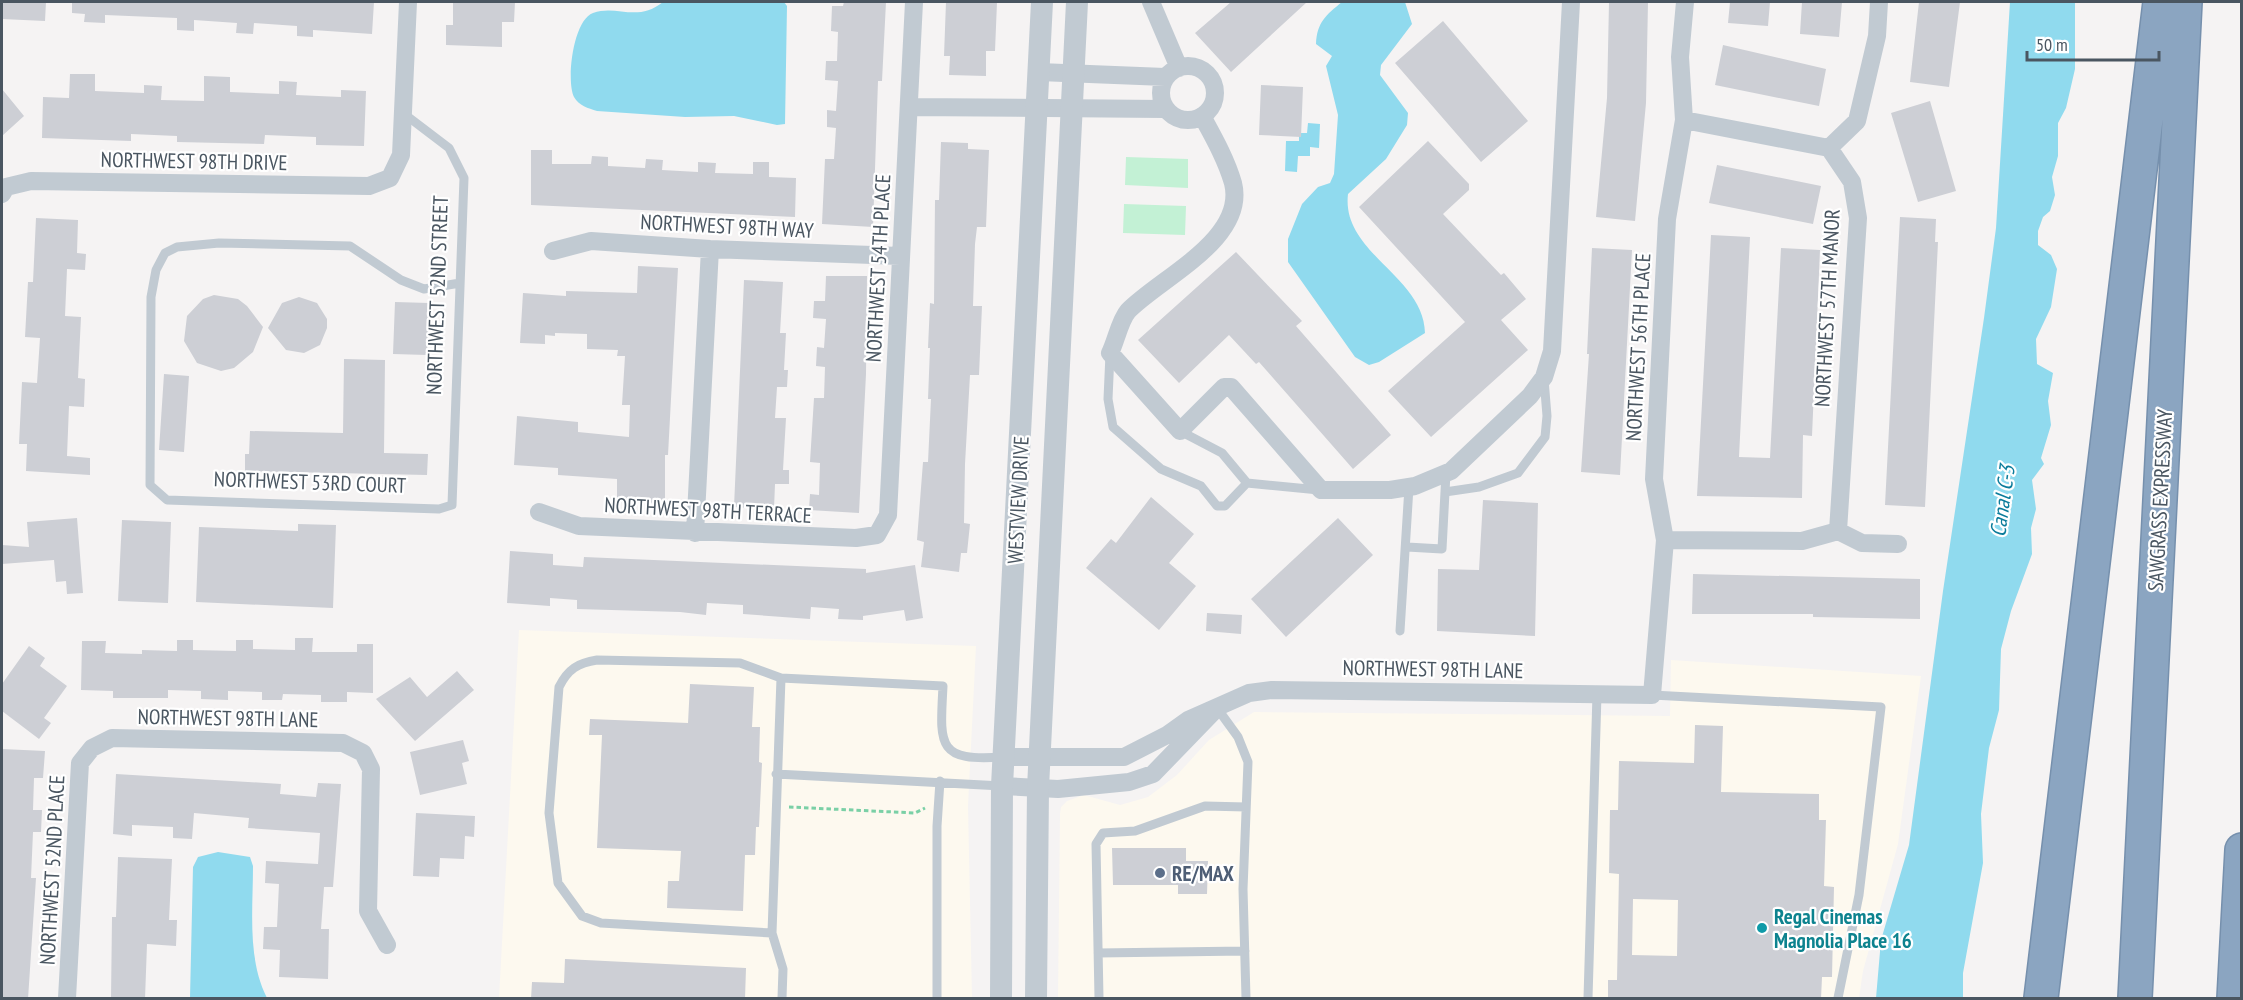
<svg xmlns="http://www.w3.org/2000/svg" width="2243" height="1000" viewBox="0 0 2243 1000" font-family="'PT Sans Narrow',sans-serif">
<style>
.commercial{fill:#fdf9ef}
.green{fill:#c3f1d5}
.water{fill:#90daee}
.building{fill:#cdcfd5;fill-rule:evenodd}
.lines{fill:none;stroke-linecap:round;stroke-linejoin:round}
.motorway-casing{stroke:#7690ad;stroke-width:36}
.path{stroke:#7ad0a6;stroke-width:3;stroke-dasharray:4.5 3;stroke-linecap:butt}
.service{stroke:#c1cad2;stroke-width:9}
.minor{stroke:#c1cad2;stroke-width:18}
.tertiary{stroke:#c1cad2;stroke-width:22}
.motorway{stroke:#8ba5c1;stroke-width:33}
.service-dot{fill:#5c6f8a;stroke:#fff;stroke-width:2}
.culture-dot{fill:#0f9aa8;stroke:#fff;stroke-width:2}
.labels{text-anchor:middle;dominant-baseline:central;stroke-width:4.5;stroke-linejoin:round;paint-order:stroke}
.street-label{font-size:21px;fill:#4a5661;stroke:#fff}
.service-label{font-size:21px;font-weight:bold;fill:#4e5e75;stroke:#fff;text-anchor:start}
.culture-label{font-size:21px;font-weight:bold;fill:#0d838f;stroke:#fff;text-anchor:start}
.water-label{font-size:22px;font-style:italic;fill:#0c7c9b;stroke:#fff}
</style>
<rect width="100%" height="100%" fill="#f5f3f3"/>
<path class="commercial" d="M519,630L976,646L968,806L972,998H499Z
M1671,660L1921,676L1898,844L1863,971L1859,998H1058L1060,814L1061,807L1067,801L1084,795L1120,805L1148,797L1177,775L1209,740L1254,712L1670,716Z"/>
<path class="green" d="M1126,157L1188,159V188L1125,185Z
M1124,204L1186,206L1185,235L1123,233Z"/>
<path class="water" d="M663,2H784L787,6L785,124L777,125L734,116L685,117L597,111C588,108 579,106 574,97C566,81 573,20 593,13C617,4 637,23 663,2Z
M1342,2H1405L1412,24L1381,65L1380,75L1408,113L1407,125L1386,159L1348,194C1341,253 1424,276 1425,333L1379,362L1369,365L1355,357L1288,262V239L1302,204L1318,187L1330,183L1334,174L1338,115L1326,66L1332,56L1316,44C1317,22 1326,15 1342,2Z
M2010,2H2075V69L2066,108L2058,123V156L2052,177L2055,195L2050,211L2043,217L2038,231V245L2051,255L2057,269L2051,307L2036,339L2037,364L2053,373L2048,401L2051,425L2041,458L2044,464L2032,480L2036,509L2031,528L2032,554L2011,611L2001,649L1999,710L1989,748L1981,814L1983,863L1963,973V998H1876L1881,940L1909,845L1943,591L1984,318L1996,228Z
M1308,123L1320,124L1319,148L1310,147V156H1298L1297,172L1285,171L1286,141H1299V133H1307Z
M218,852L250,857L253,866C253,910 247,959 267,998H190L193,867L198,857Z"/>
<path class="building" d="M2,2H46L45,21L2,19Z
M72,2H374L372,34L313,30V37L297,36V26L254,23L253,34L236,33L237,23L194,20V31L177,30V18L105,15V23L84,22L85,14L72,13Z
M453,2H515L514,22H502V47L446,45V25H453Z
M844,2H886L882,81H878L873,227L822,224L825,159H834L836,128L827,127V110L836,111L838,81L825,80L826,61H837L838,32L831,31L832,6H843Z
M946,2H997L995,51H986V76L949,75L950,56H944Z
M1231,2H1307L1231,72L1195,33Z
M1609,2H1648L1646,103L1635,221L1596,217L1607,98Z
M1730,2H1770L1768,26L1728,23Z
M1802,2H1842L1839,37L1800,34Z
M1919,2H1960L1949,87L1910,82Z
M1443,21L1528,121L1481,162L1395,63Z
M1723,45L1826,69L1819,106L1715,85Z
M70,74H95V91L144,93V85L162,86L161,100L204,101V76L230,77V92L279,94V81L297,82L296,95L341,97V90L366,91L364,146L316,145V137L265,135L264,144L177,142V136L131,134V141L42,138L43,97L69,98Z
M1261,85L1303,87L1301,137L1259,135Z
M2,89L24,116L2,136Z
M1930,101L1956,191L1918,202L1891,113Z
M1428,141L1469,184V190L1443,214L1501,275L1504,273L1526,299L1501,320L1528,350L1431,437L1388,391L1465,322L1359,207Z
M941,142L968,143V149L989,150L986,227H977L975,244L973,306H982L979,375H970L965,464L964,523L970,524L967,553H961L959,572L921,567L924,542L917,540L923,462H928L931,399H928L930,348H928L930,303L934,304L935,200H939Z
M531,150H552V164H591L592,156L608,157V166L645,168L646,159L663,160L662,170L698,172V162L716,163L715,173L753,174V162H769V177L796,178L795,217L531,205Z
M1717,165L1821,186L1813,224L1709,203Z
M1900,217L1936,219L1935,242H1938L1925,507L1885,505Z
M36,218L78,220L77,253L86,254L85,270L67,269L65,316L81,317L78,378L85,379L84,407L69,406L67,456L90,458V475L26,471L27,444H19L22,382L37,383L40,338L25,337L28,282H33Z
M1711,235L1750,237L1739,457L1770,458L1781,248L1820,250L1812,436L1803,435L1802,498L1697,496Z
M1592,248L1632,250L1620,475L1581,472L1589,354H1587Z
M1236,252L1302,321L1296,326L1391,435L1353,469L1259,362L1256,364L1229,335L1179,383L1138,340Z
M638,266L678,268L668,455H665V503L617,502V479L558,475V468L514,465L517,416L578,422V432L629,437L630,405H622L625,356H617L618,350L587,349V334L555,333V336L545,335V344L520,343L523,293L566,296V291L637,293Z
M826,276H867L866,374L859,513L809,510L810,494L819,495L820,463L810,462L814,398H824L825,367L816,366L817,347L824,348L826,319L813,318L814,301H825Z
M744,280L783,282L780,333H786L784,370H788L787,387H777L775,418H786L783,470H789V484H775L774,509L734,507Z
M214,295L238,299L247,306L263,327L253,352L234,368L221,371L197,363L184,341L187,316L203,299Z
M299,297L317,303L327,319V328L320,345L304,353L286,350L268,328L282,303Z
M395,302L429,303L427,355L393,354Z
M344,359L385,360L384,453L428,454L427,475L245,471V454H249L250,431L343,433Z
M164,374L189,376L184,452L159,450Z
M1151,497L1194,534L1169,563L1196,586L1159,630L1086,568L1111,539L1116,543Z
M1483,500L1538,503L1535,636L1437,631L1438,569L1479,570Z
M77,518L83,593L67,594L66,581L56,582L54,560L2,564V545L29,547L27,522Z
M1338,518L1373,555L1286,637L1251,599Z
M122,520L171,522L168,603L118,601Z
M298,524L336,525L333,608L196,602L199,527L298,531Z
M510,551L553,554V565L583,567L584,557L866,569V573L915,565L923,618L906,621L904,610L863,616V620L838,619L839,609L811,607L810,619L743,614V605L707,603L706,615L680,612L577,609V600L550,598V606L507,603Z
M1693,574L1920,579V619L1813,617V614H1692Z
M1207,613L1242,615L1241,634L1206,631Z
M295,638H313L312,652H357V644H373V693L347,692V702H321V695L283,694L282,700H262V692L228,691V700L201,699V691L168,690V698H113V691L81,690L82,641H106L105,653L142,654V650L177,651V640H193V650L236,651V640H253V649L295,650Z
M29,646L45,658L40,666L67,686L44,718L51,723L39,739L2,711V684Z
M457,671L474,690L415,741L376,699L410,677L427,697Z
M690,684L754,687L752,727H760L759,762L762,763L759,827H756L755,855H745L743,911L667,908L668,881H679L681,851L597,848L602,735H589L590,719L688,723Z
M1695,725L1723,726L1721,792L1819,794V820H1826L1824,886L1834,887L1832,977H1822L1821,999H1608V980H1617L1619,874L1609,873L1610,810H1618L1619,761L1694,763ZM1633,899L1678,900L1677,956L1632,955Z
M463,740L469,761L462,763L467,784L420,795L410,752Z
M2,749L45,751L43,778H34L33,810H42L41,832H33L31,878H36L28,999H2Z
M116,774L281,784L280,794L316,797L318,783L341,784L333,887H324L321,929H329L328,979L279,977L280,950L263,949L264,927H277L279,884L265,883L266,861L318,864L320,833L248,828L249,818L194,813L192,839L173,838V827L132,825V836L113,834Z
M416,813L475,816L474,837L465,836L464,859L440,858L439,877L413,876Z
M1112,848H1186V861H1208L1207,894H1178V885H1113Z
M118,857L172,859L169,920H177L176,946L147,944L145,999H111L112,917H116Z
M565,959L746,968L745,999H531L532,982L564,983Z"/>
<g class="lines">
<defs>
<path id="motorway" d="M2041,998L2160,2
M2135,998L2185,2
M2234,998L2242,850"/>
</defs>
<use href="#motorway" class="motorway-casing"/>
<path class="path" d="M789,807L915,813L925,808"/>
<path class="service" d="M403,113L449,148L464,178L452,505L439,509L167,500L150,485L151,297L156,270L165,253L177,247L219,243L350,246L401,280L424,289L460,283
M1110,354L1108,399L1113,427L1161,469L1201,486L1217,506H1225L1247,483L1222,453L1180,431
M1247,483L1319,490
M1445,492L1479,487L1518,473L1545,437L1547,416L1544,379
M1407,547L1442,549L1446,473
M1400,631L1409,487
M781,678L772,933L783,969L782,998
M1652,695L1881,707L1859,895L1838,998
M1217,708L1238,737L1248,762L1243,889L1246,998
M776,774L1002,786
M772,933L601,923L582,916L558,883L549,813L559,687C568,669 578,663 597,660L740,663L781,678L943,686C940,744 936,762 1002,757
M1098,953L1245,951
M937,998V826L940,781
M1099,998L1096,844L1103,833L1135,831L1205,806L1246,807
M1588,998L1597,694"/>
<path class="minor" d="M1151,2L1179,68
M1161 93a27 27 0 1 1 54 0a27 27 0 1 1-54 0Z
M1039,72L1165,77
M910,107L1165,109
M1202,116C1214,138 1226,159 1233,183C1247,239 1160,278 1128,311C1120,320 1116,341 1110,353L1180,431L1224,387H1231L1321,490H1390L1415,486L1451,471L1530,396L1544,377L1552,351L1571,2
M1684,120L1829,148
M2,194L6,187L31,181L369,186L390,178L401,155L408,2
M553,251L591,241L710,249L900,256
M539,512L579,526L856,538L877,535L888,515L914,2
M1838,531L1858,218L1852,182L1829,148L1857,121L1877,36L1879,2
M695,533L710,249
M1665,540L1802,541L1838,531L1862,543L1898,544
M1004,757H1124L1167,735L1188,720L1249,693L1272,690L1652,695L1665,540L1654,479L1667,219L1684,120L1680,57L1685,2
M1002,786L1058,789L1129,782L1153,774L1214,711
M67,998L80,763L92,748L112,738L343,743L363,753L371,769L368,911L387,945"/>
<path class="tertiary" d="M1001,998L1002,786L1042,2
M1036,998L1038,788L1077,2"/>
<use href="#motorway" class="motorway"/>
</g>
<circle class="service-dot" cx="1160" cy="873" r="6"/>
<circle class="culture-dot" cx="1762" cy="928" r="6"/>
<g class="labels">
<g class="street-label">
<text transform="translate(194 161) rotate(1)">NORTHWEST 98TH DRIVE</text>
<text transform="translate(727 226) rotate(3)">NORTHWEST 98TH WAY</text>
<text transform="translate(878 268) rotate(-87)">NORTHWEST 54TH PLACE</text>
<text transform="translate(437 295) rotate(-88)">NORTHWEST 52ND STREET</text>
<text transform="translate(1827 308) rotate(-87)">NORTHWEST 57TH MANOR</text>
<text transform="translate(1638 347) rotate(-87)">NORTHWEST 56TH PLACE</text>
<text transform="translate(310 482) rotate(2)">NORTHWEST 53RD COURT</text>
<text transform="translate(1018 500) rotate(-87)">WESTVIEW DRIVE</text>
<text transform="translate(2160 500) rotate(-87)">SAWGRASS EXPRESSWAY</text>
<text transform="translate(708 510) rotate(3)">NORTHWEST 98TH TERRACE</text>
<text transform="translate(1433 669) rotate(1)">NORTHWEST 98TH LANE</text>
<text transform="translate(228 718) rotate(1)">NORTHWEST 98TH LANE</text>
<text transform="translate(52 870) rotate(-87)">NORTHWEST 52ND PLACE</text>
</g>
<g class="service-label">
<text x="1172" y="873">RE/MAX</text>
</g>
<g class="culture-label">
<text x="1774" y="916">Regal Cinemas<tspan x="1774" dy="24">Magnolia Place 16</tspan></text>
</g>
<g class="water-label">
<text transform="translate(2002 501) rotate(-82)">Canal C-3</text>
</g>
</g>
<rect width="2243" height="1000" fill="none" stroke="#4a5661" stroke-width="6"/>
<path d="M2027 51v9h132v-9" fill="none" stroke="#4a5661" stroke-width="3"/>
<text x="2036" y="51" font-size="18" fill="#4a5661" stroke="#ffffff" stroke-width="4.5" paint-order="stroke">50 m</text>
</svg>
